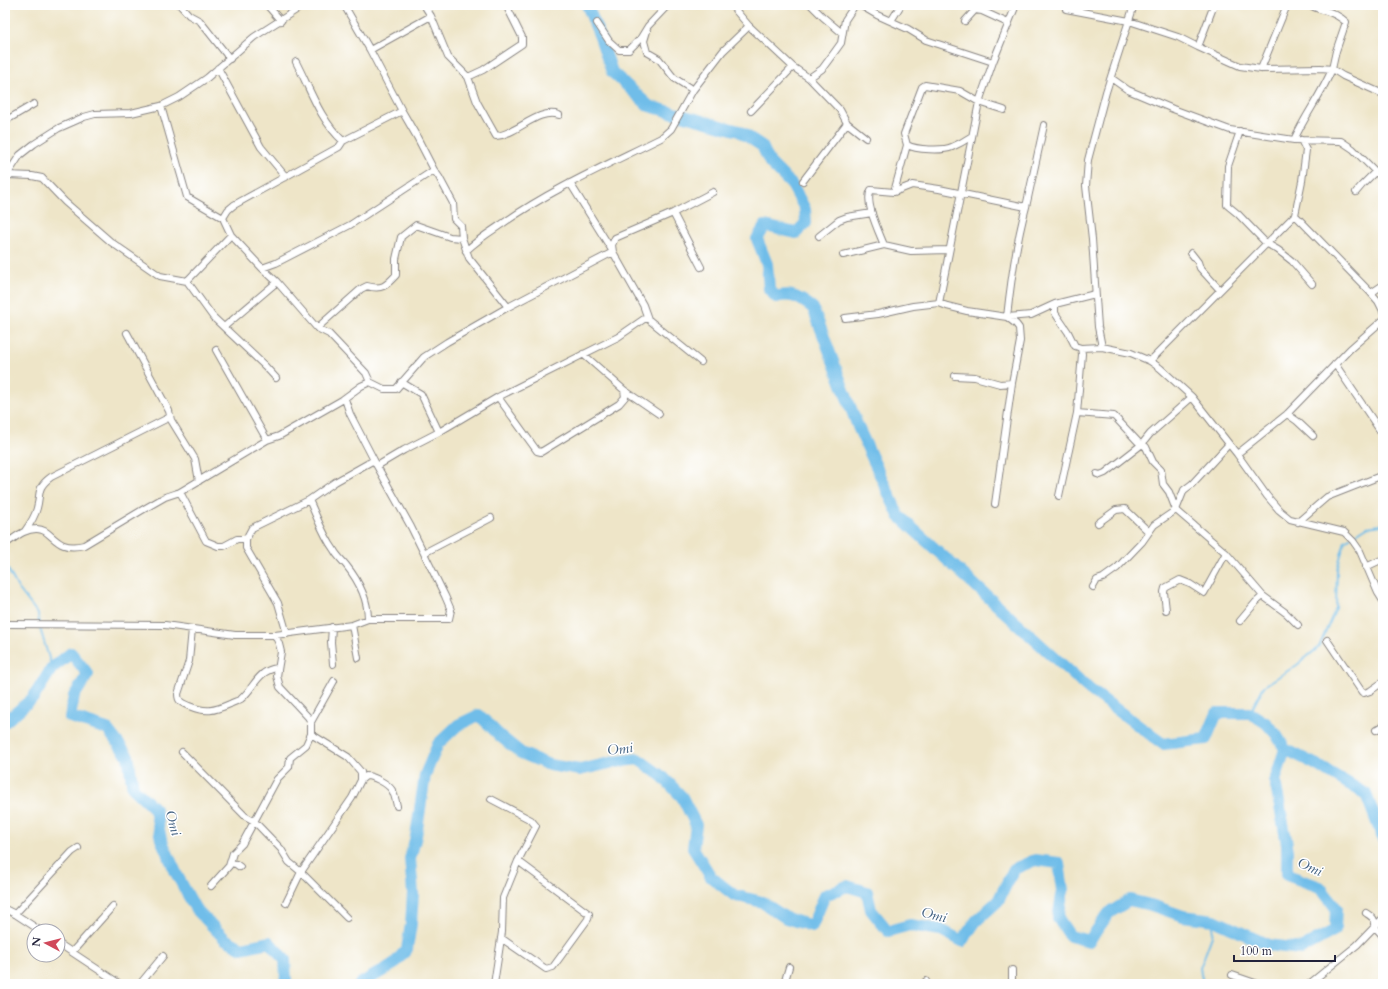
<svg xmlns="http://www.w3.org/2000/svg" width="1388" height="989" viewBox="0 0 1388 989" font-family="Cardo,serif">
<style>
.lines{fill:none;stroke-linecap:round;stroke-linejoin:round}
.stream{stroke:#6fbde9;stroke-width:2}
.river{stroke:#6fbde9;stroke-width:12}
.street-casing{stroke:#888482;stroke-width:8}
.street{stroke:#fff;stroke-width:6}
.labels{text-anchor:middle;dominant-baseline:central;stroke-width:3;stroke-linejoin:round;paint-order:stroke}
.water-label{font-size:14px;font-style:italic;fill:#416081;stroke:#fff}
</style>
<rect width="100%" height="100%" fill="#fff"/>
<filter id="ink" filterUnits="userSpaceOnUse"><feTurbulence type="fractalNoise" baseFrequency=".025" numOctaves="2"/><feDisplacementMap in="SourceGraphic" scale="8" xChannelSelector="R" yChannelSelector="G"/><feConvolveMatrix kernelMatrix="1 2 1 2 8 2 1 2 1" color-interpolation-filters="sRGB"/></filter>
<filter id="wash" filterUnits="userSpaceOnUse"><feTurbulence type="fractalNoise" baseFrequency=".012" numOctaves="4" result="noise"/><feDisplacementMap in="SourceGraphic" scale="16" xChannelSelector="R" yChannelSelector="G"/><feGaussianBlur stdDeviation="0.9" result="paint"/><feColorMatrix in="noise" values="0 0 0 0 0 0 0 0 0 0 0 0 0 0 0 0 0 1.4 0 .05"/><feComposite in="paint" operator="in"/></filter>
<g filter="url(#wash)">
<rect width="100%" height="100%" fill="#eee5c8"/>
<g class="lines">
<path class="stream" d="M5,564L18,588L38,614L39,625L52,668
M1250,713L1264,686L1297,665L1319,647L1336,608L1337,569L1345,541L1367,527L1381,525L1383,522
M1203,984L1200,968L1212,936L1214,920"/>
<path class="river" d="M587,5L600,37L612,72L649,106L739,131L762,146L770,163L792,185L805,209L806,223L796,233L765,226L757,239L767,264L769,289L776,297C792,292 801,299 813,308L858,427L899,516L1089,689L1163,744L1206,739L1217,713H1250L1266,723L1276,734L1285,749
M5,722L33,698L52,668L71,653L88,674L74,696L70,717L107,729L128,756L133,788L155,809L161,839L177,875L195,908L225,939L242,948L269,942L285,960L286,981L288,984
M360,984L394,964L407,949L411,924L413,893L410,859L416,836L425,775L438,744L458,725L479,715L500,736L521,753L549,765L580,770L614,762L638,759L663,777L682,797L696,825L693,848L711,877L734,895L762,902L786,918L812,926L825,895L847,886L867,892L871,910L888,931L910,925L941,930L962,941L976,921L998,901L1014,869L1035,860L1059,863L1063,890L1058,918L1070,936L1089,941L1109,913L1130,900L1154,906L1183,916L1214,920L1268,945L1301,949L1335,930L1336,908L1320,887L1287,875V844L1275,781L1285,749L1315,764L1366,794L1383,839"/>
</g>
</g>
<g filter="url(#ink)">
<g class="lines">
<defs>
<path id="street" d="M180,5L189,15L200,21L230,59
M267,5L281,21
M344,5L370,50L431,16
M424,5L431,16L448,57L468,77L477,102L496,136C518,134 537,108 559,115
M731,5L749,26L793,67L809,78L840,110L847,123L866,138
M811,5L823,17L842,33
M860,5L877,15L908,29L926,40L993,62
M1311,5C1315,9 1320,9 1326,11C1334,13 1340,17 1346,22L1336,51L1332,69L1343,76L1383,94
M1066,9L1129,21L1178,37L1198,47L1240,66L1261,69L1321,68L1332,69C1322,94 1305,115 1294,140L1341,141L1353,149L1383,179
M891,21L901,5
M965,21L975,10L982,11L1008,23
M597,23L609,41L619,50H629L640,39L648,26L668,5
M647,31L644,41L647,52L659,59L674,78L693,90
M1198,47L1214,5
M370,50L402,111
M296,62C310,89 320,120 343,141
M218,68L261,147L286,177
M1261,69L1287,5
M468,77L483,70L522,44V37L506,5
M809,78L822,69L836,50L841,43L845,20L855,5
M1111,78L1128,90L1173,109L1230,130L1294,140
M161,106L187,197L223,218L231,235L262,268L277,282L317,328L329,334L366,373L370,382L384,389H396L424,357L447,342L508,307L613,252L612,245L615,238L673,213L713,192
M751,111L793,67
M5,121L34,104
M1240,131L1228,166L1227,205L1238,214L1266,243L1278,250L1292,261L1312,284
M972,136C966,140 959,144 952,147C943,151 916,150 907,145L904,134L922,87L925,85L960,91L979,102L1004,110
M5,175H7L20,155L34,144L59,128L84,117L95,114L131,113L161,106L179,97L207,78L254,37L304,5
M7,175L32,176L42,178L65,202L111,242L160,276L187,281L213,317L265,366L276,378
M803,181L847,123
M570,183L613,252L643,305L648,319
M894,192L907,145
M1356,192L1362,185L1375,172
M1026,207L1044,125
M673,213L701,267
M1295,215L1302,181L1306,150L1301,140
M223,218L228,210L234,205L339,147L343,141L402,111L417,137L434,170L439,177L453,203L454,219L461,226L462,238L469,258L508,307
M819,236L839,220L847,217L872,213
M949,250L911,251L884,245C879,232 864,202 871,190L894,192L912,185L939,189L1026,207C1016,243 1011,280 1007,317L1031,315L1055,304V313L1068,332L1075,346L1081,348
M466,251C477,240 490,232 502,224C552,189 607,165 661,138L671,129L693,90L723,51L749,26
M1191,253L1198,262L1200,268L1220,290
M843,255L884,245
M262,268L276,263L350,225L434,170
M187,281L231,235
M1383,285L1371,293L1378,301L1383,311
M939,303L979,102L993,62L1016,5
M1055,304L1095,294
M845,318L878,314L913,306L939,303L947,306L967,311L1007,317L1016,324L1019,328L1020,341L1012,383L995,504
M224,327L277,282
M317,328L361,289L367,286C382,290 386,286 396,275V259L401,237L416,225L450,237L462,238
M127,333L169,411L171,420L195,459L199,481
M1102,347L1098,327L1092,239L1086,186L1088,160L1106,92L1134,5
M216,350L267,440
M1150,361L1295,215L1371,293
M1335,364L1383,435
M955,376L975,377L1000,384L1012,383
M401,382L421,394L439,432
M624,390L659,414
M498,397L537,451L541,452L619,404L625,397L624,390L583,354
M1192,397L1150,434L1142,444L1146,447L1153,462L1161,470L1163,484L1169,492L1176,510L1226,553L1263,596L1286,613L1298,625
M1077,413L1114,416L1141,445L1105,473L1100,475L1097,474
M1287,414L1297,421L1313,436
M1237,454L1287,414L1350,349L1383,320
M377,466L404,450L439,432L498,397L618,337L644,319H648L701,362
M180,492L206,541L218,546H224L237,539H246
M1059,496L1077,413L1082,354L1081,348L1102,347L1131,353L1150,361L1160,368L1192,397L1237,454L1267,496L1279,510L1290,519L1344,532L1353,541L1360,551L1378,593L1383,601
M309,500C317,517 323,535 334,550C337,556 342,560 346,565C358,580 368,599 368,619
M1298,522L1327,497L1383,475
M1098,523L1116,510L1125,509L1149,532
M25,531C30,524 35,517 37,508C41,493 36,488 51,477L170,417
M5,544C15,538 24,529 36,529C53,528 54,553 84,545L144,509L165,497L180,492L267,440L279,436L342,400L361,386L370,382
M424,553L491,518
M1366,567L1383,559
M1093,587L1097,580L1103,578L1117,568L1142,542L1154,525L1176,510L1184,490L1192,484L1229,444
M1166,610L1164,592L1165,588L1180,580L1190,584L1204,593L1226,553
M1240,621L1256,602L1263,596
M5,624L165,625L235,635H275L352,625L368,619H449L451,610L445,596L411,527L377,466L350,414L345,399L342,400
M352,625L358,658
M332,627L331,642L333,664
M192,629L189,661L178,694C178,702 182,703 189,706C206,713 214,711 230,704C233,702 238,701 241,699C255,687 257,671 277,668
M287,634L278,603L246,548V539L252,528L309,500L335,482L374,460
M275,635L279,644L281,652L277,676L280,687L308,717L311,722V734L348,757L361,772V780L366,776C371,776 375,778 379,780C393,787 394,792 397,806
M1327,640L1362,692L1364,693L1370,691L1383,682
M311,722L334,681
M1376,730L1383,726
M182,752L245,816L254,821L281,849L289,862L301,872L347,918
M491,799L531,820L536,826L518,861L503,898L502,932L494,984
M230,863L236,864L240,867
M211,886L229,866L233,853L242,844L277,779L289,767L290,758L306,745L311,734
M286,903L301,872L352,798L361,780
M5,909L15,914L41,931
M1366,913C1372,917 1376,919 1375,927L1383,936
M15,914L72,852L78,848
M501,938L546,969L553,967L588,919L589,914L518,861
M58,943L120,984
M72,952L113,906
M1232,975L1258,984
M926,981L927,984
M140,984L163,956
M784,984L789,967
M1012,984V970
M1309,984L1357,945L1383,918"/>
</defs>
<use href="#street" class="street-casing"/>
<use href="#street" class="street"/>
</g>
</g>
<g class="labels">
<g class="water-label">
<text transform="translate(620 749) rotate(-7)">Omi</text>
<text transform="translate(173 823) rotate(74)">Omi</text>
<text transform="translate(1310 867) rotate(24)">Omi</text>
<text transform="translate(934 915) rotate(14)">Omi</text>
</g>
</g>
<rect width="1388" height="989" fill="none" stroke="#fff" stroke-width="20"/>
<g transform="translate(46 943) rotate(277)"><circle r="19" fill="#ffffff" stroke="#a7a7b1"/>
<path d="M0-3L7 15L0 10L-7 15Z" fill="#d1495b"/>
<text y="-6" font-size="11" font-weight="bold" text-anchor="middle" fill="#22223b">N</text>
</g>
<path d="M1234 955v6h101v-6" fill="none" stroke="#22223b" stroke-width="2"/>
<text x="1240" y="955" font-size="12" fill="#22223b" stroke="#ffffff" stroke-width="3" paint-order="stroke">100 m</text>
</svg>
